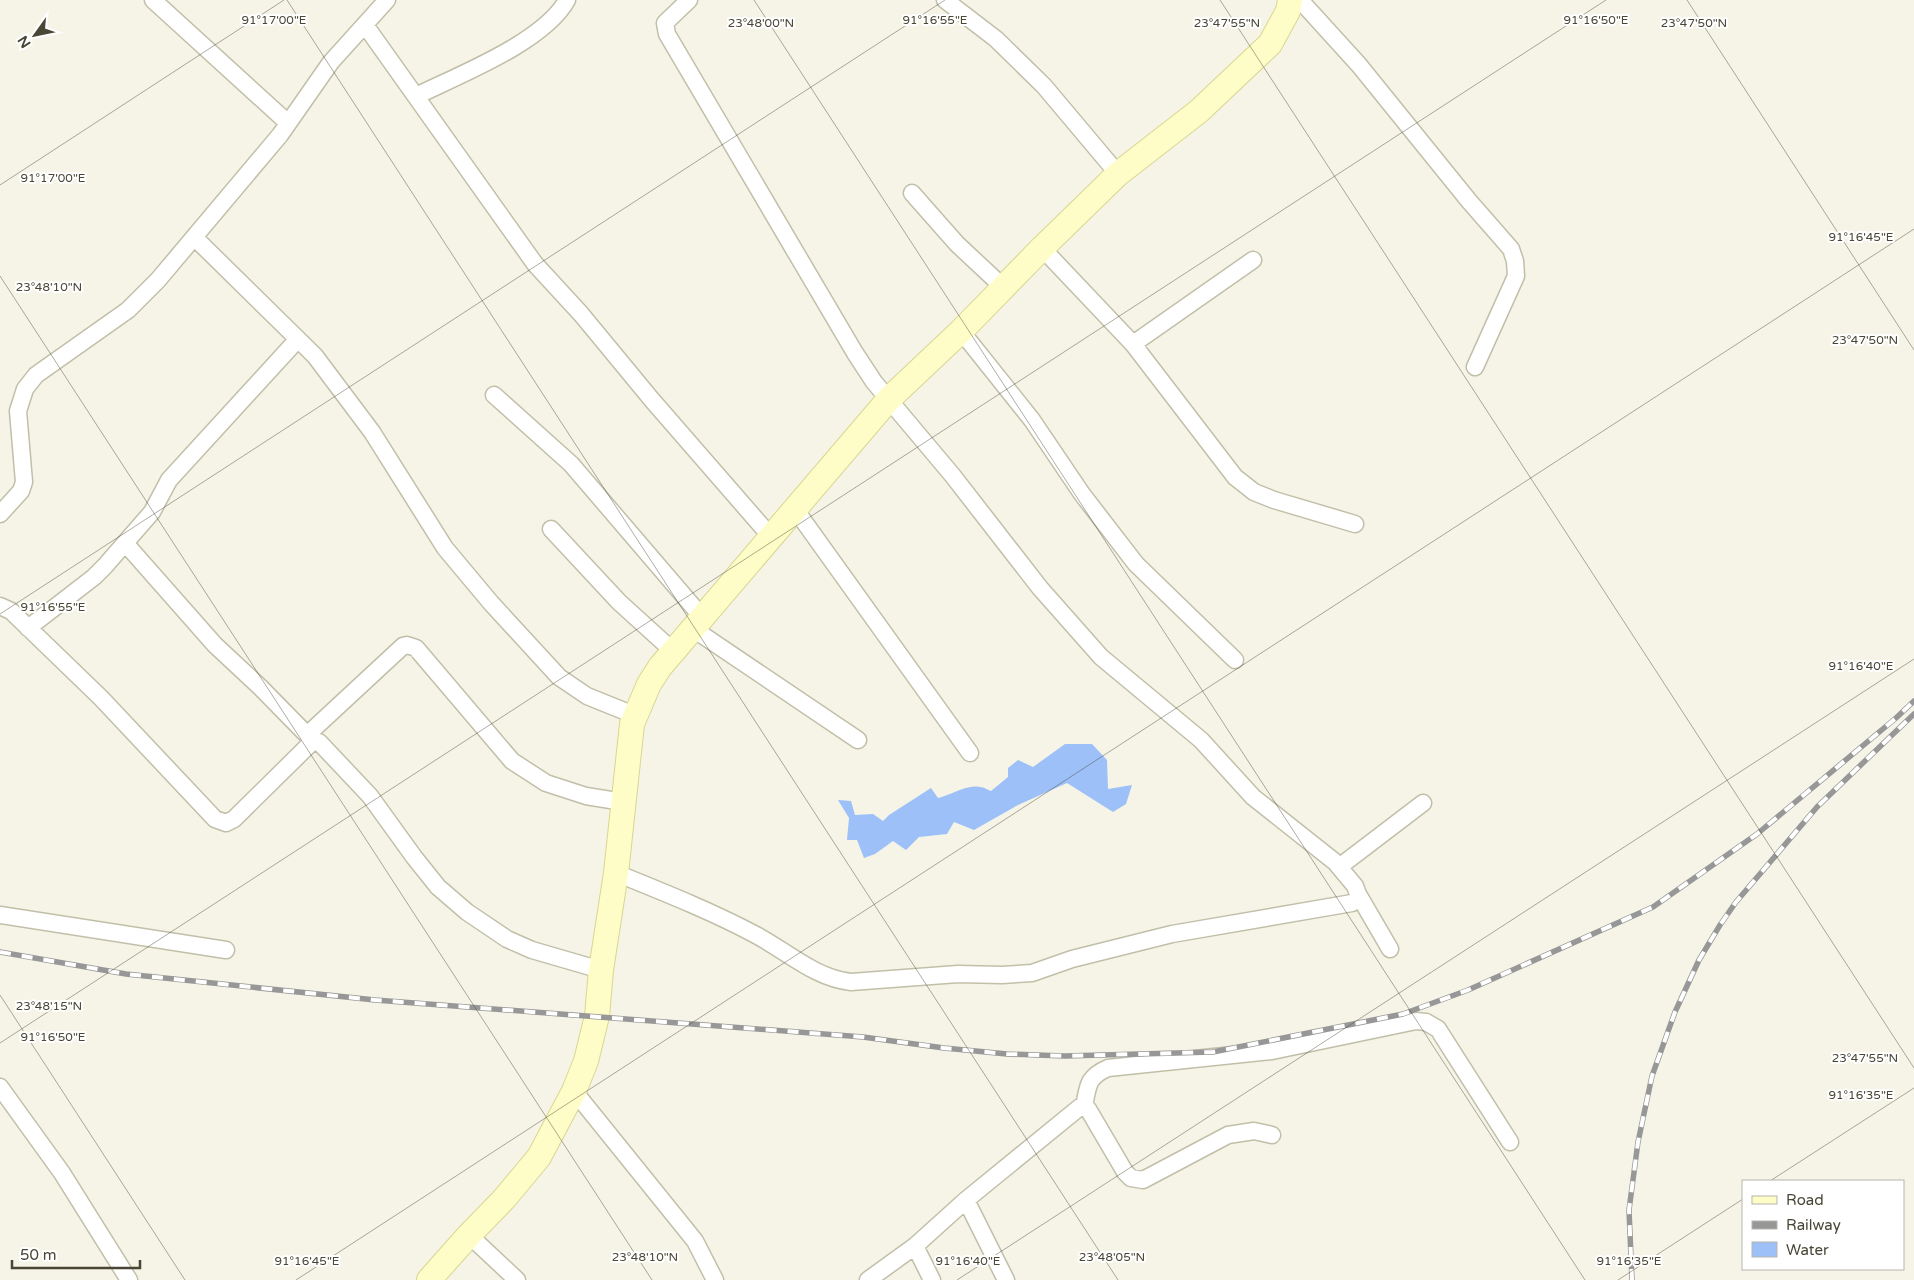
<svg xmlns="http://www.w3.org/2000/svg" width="1914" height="1280" viewBox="0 0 1914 1280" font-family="'Varela Round',sans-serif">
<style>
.water{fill:#9dc0f8}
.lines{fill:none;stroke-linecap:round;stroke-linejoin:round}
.street-casing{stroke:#c2bfa8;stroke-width:19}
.secondary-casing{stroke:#d9d692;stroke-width:26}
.street{stroke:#fff;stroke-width:16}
.secondary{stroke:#fffdc7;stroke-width:24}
.rail-casing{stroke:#979797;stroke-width:5.5}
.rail{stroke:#fff;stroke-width:4;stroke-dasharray:11;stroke-linecap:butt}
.ticks{fill:none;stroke:#494635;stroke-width:1;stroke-opacity:0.45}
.ticks-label{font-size:12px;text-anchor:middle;fill:#494635;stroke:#fff;stroke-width:4;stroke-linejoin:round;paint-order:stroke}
</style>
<rect width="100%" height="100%" fill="#f5f4e7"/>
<path class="water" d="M1065,744H1092L1107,760L1108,789L1132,785L1126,804L1113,812L1067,783L1018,805L974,830L954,822L947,834L919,837L906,850L893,841L875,854L864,858L857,840H847L849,818L838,800L851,801L855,815L873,814L883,821L889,815L931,788L938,798C952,795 966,784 980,787C984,787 988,790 991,791L1008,777V768L1018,760L1033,767Z"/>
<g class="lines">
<defs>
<path id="street" d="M153,0L288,123
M945,0L996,39L1044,86L1118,174
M1300,0L1359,65L1469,201L1511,249L1515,261L1516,276L1475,367
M365,25L535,264L581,314L652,400L772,538
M416,96C459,75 544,42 567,0
M912,193L957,244L1003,287
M194,237L315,356L372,432L445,548L491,603L559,677L587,696L634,715
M1042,248L1133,344L1235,477L1254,492L1274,500L1355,524
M961,331L1032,420L1082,494L1136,564L1235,660
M1133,344L1253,260
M494,395L571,464L702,617
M795,509L970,753
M0,514L21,491L24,482L18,411L25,389L36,375L128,310L158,280L280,135L331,62L387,0
M551,529L619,602L673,651
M125,543L215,645L260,687L314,742
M0,606L11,611L101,698L215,819L226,823L234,819L309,745L314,742H319L370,796L414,857L438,887L467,912L507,939L532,950L601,970
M28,628L94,577L105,566L152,512L169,480L298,339
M692,628L858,740
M307,735L403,646L407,645L416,648L512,761L546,783L586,796L623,802
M1339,867L1423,803
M616,873C663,892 711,911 756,935C788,952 815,978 851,982L958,974L1002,975L1032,973L1072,959L1172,934L1352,903L1357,900L1358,894L1355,886L1335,862L1253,797L1201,740L1101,657L1040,588L953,476L874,382L855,353L667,34L665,23L689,0
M1358,894L1390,949
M0,915L226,950
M0,1087L62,1173L129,1280
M574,1091L695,1241L715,1280
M1084,1107C1088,1086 1087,1077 1108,1068L1272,1051L1416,1021L1426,1022L1438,1029L1510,1142
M966,1200L1006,1280
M469,1235L517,1280
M915,1246L932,1280
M868,1280L915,1246L966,1200L1080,1107L1088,1109L1125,1172L1131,1178L1143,1180L1228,1135L1254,1131L1272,1135"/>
<path id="secondary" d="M429,1280L469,1235L504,1199L539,1157L574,1091L586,1061L597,1016L601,970L616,873L632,724L649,684L660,667L889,399L961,331L1042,248L1118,174L1199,111L1270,44L1288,11L1290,0"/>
</defs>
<use href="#street" class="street-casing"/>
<use href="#secondary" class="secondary-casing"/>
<use href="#street" class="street"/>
<use href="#secondary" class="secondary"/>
<defs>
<path id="rail" d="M0,952L126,974L375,1000L863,1037L944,1048L1007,1054L1065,1056L1213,1052L1403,1014L1468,990L1653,907L1757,834L1896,718L1914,701
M1632,1280L1629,1210L1638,1142L1652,1076L1675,1012L1699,960L1720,925L1736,902L1817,807L1914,714"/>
</defs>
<use href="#rail" class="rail-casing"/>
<use href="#rail" class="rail"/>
</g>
<path class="ticks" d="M287,0L1118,1280M754,0L1585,1280M1220,0L1914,1068M1687,0L1914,350M0,185L284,0M0,276L652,1280M0,614L945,0M0,995L185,1280M0,1043L1606,0M1770,1181L1914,1088M296,1280L1914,229M957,1280L1914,659M1618,1280L1743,1199"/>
<g class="ticks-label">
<text x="274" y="24">91°17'00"E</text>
<text x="935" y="24">91°16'55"E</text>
<text x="1596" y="24">91°16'50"E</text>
<text x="761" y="27">23°48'00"N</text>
<text x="1227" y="27">23°47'55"N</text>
<text x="1694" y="27">23°47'50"N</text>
<text x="53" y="182">91°17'00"E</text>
<text x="1861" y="241">91°16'45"E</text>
<text x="49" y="291">23°48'10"N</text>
<text x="1865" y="344">23°47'50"N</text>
<text x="53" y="611">91°16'55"E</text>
<text x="1861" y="670">91°16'40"E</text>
<text x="49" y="1010">23°48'15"N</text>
<text x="53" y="1041">91°16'50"E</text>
<text x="1865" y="1062">23°47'55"N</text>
<text x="1861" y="1099">91°16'35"E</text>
<text x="645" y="1261">23°48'10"N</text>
<text x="1112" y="1261">23°48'05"N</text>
<text x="307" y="1265">91°16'45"E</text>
<text x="968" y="1265">91°16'40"E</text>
<text x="1629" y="1265">91°16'35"E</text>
</g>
<rect x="1742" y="1180" width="162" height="90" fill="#ffffff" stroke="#b6b5ae"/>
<rect x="1752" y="1196" width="25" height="8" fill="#fffdc7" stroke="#b6b5ae"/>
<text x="1786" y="1205" font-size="15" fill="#494635">Road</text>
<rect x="1752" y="1221" width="25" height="8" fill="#979797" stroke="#b6b5ae"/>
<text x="1786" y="1230" font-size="15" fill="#494635">Railway</text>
<rect x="1752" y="1242" width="25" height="15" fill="#9dc0f8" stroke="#b6b5ae"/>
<text x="1786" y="1255" font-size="15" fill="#494635">Water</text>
<g transform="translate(35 35) rotate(237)" stroke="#ffffff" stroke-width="4" paint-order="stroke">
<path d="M0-4L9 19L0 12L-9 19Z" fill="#494635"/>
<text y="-8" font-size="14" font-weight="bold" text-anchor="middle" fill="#494635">N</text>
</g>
<path d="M12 1260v8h128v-8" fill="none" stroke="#494635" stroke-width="2.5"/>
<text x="20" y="1260" font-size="15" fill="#494635" stroke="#ffffff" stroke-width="4" paint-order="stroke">50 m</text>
</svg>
